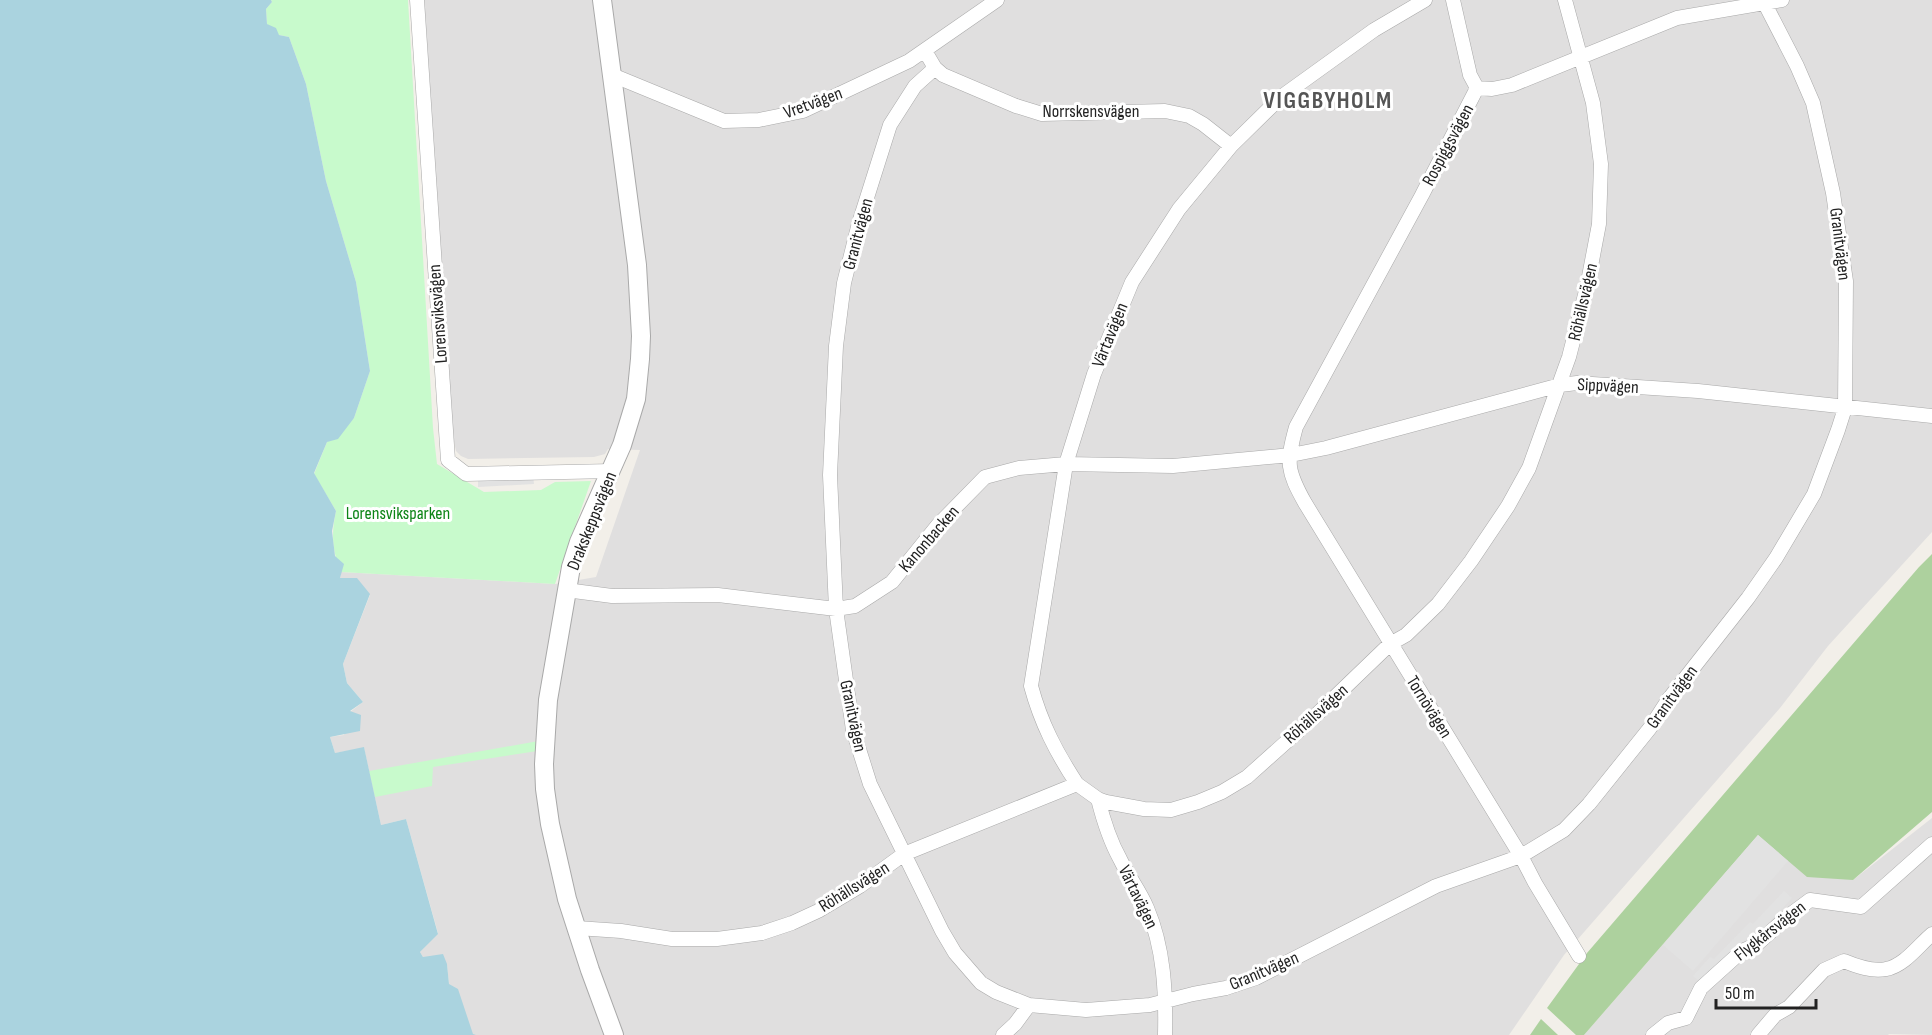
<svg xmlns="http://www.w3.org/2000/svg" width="1932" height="1035" viewBox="0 0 1932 1035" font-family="'Sofia Sans Condensed',sans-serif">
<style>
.residential{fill:#e0dfdf}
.forest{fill:#add19e}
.park{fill:#c8facc}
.parking{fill:#e2e2e2}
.water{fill:#aad3df}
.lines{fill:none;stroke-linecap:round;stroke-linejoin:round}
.minor-casing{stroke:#a9a9a9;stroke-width:15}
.tertiary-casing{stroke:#a9a9a9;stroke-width:20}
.minor{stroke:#fff;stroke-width:14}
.tertiary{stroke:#fff;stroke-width:18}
.labels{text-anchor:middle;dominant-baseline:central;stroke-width:6;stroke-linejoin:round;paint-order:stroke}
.street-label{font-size:18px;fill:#222;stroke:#fff}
.park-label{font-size:18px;fill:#0c8416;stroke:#fff}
.district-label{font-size:24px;font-weight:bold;letter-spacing:1.5px;fill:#555;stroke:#fff}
</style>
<rect width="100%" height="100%" fill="#f2efe9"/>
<path class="residential" d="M424,0H1932V532L1828,646L1780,708L1564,955L1509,1035H473L449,984L447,964L423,957L420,952L438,933L406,819L381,825L364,748L335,753L330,737L344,735L350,712L363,702L347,683L343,664L370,595L340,578L341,572L555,584L596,577L640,450L608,449L605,454L594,457L468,459L461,456L456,451L453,436Z
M1932,818V1035L1889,1034L1888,1035H1584L1758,835L1853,880Z"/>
<path class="forest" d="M1932,554V812L1853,880L1807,877L1758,835L1584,1035H1576L1547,1008L1587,953L1919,567Z
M1541,1019L1558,1035H1530Z"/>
<path class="park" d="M271,0H408L433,428L437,464L484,492L541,490L555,482L591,481L555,584L341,572C332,550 331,534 336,511L314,474L327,442L354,418L370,371L356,282L326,181L306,84L289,37L279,35L267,24L266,9L272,2Z
M544,740V750L433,767L432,786L375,797L369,771Z"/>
<path class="parking" d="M533,475L534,484L478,487V478Z
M1758,835L1788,861L1693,971L1663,945Z
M1784,891L1792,898L1760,932L1756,929L1722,965L1718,963L1700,982L1693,976L1710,957L1714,959L1750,922L1753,924Z"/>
<path class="water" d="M0,0H271L272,2L266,9L267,24L276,28L279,35L289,37L306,84L326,181L356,282L370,371L354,418L338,439L327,442L314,473L336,511L332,531L335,556L344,564L340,578H357L370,594L343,664L347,683L363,702L350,711L361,715L360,731L330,737L335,753L364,747L381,825L406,819L438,934L420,952L423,957L443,954L447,964L449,984L458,989L473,1034L476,1035H0Z"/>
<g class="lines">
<defs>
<path id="minor" d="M417,0L448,460L466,474L612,471
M1453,0L1470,75L1477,88
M925,51L935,68L943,75L1016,106L1042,114L1165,111L1189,116L1203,124L1231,146
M935,68L915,86L890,125L859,223L844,283L836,346L830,475L836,609L853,730L870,784L942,931L955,953L981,983L996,992L1029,1005L1086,1010L1150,1005L1193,994L1226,988L1256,978L1436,886L1521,856L1564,830L1589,804L1650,728L1668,700L1748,598L1776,558L1814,494L1838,430L1845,408L1846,281L1833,193L1813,103L1797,66L1763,0
M612,75L724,121L759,120L803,111L909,61L997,0
M1477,88L1422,195L1296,427C1286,463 1287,471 1305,503L1521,856L1535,883L1579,956
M1477,88L1492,89L1512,85L1677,18L1782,0
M566,590L612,596L718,595L836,609L855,606L892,582L938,525L985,477L1019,468L1066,464L1173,466L1291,455L1326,448L1560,385L1577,383L1698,391L1932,416
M1077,784C1056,752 1041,723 1031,686L1066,464L1094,374L1132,282L1179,209L1231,146L1281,97L1374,30L1425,0
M1098,799C1103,819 1110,841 1120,859C1128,876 1140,891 1147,908C1164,948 1166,992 1165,1035
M577,928L621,931L672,939H717L762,933L792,923L818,911L860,886L904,854L1077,784L1098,799L1106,802L1144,809L1171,810L1198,802L1222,792L1247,777L1313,718L1390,644L1406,635L1438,604L1471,561L1508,506L1529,468L1569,357L1587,287L1599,224L1601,164L1593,103L1565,0
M1003,1035L1015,1024L1029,1005
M1653,1035L1668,1023L1686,1018L1701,988L1742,951L1756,945L1787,917L1810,900L1861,907L1932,844
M1758,1035L1775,1015L1789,1007L1824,970L1844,961C1856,966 1872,972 1886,969C1904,966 1919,945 1932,934"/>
<path id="tertiary" d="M602,0L637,265L641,336L640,359L636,399L622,445L579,542L571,567L548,700L544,764L545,789L550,824L567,899L590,970L614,1035"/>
</defs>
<use href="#minor" class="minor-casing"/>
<use href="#tertiary" class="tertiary-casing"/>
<use href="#minor" class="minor"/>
<use href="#tertiary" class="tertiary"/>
</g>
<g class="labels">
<g class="street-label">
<text transform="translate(813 103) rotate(-20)">Vretvägen</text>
<text x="1091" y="111">Norrskensvägen</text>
<text transform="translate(1448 145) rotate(-62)">Rospiggsvägen</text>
<text transform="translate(858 234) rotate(-75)">Granitvägen</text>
<text transform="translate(1840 244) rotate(83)">Granitvägen</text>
<text transform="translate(1583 302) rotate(-77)">Röhällsvägen</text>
<text transform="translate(438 314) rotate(-94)">Lorensviksvägen</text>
<text transform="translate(1110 335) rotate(-68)">Värtavägen</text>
<text transform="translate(1608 386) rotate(3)">Sippvägen</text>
<text transform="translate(592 521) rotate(-68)">Drakskeppsvägen</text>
<text transform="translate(929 539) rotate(-49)">Kanonbacken</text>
<text transform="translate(1672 697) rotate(-54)">Granitvägen</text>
<text transform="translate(1429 707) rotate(58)">Tornövägen</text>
<text transform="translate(1316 714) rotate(-42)">Röhällsvägen</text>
<text transform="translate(853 716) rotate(78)">Granitvägen</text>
<text transform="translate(854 887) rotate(-32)">Röhällsvägen</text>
<text transform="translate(1138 897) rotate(64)">Värtavägen</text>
<text transform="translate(1770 931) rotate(-38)">Flygkårsvägen</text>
<text transform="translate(1264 971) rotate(-23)">Granitvägen</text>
</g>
<g class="park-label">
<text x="398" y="513">Lorensviksparken</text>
</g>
<g class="district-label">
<text x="1328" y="100">VIGGBYHOLM</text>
</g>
</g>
<path d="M1716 999v9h100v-9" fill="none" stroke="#222222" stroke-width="3"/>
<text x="1725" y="999" font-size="18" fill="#222222" stroke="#ffffff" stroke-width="4.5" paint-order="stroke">50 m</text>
</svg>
